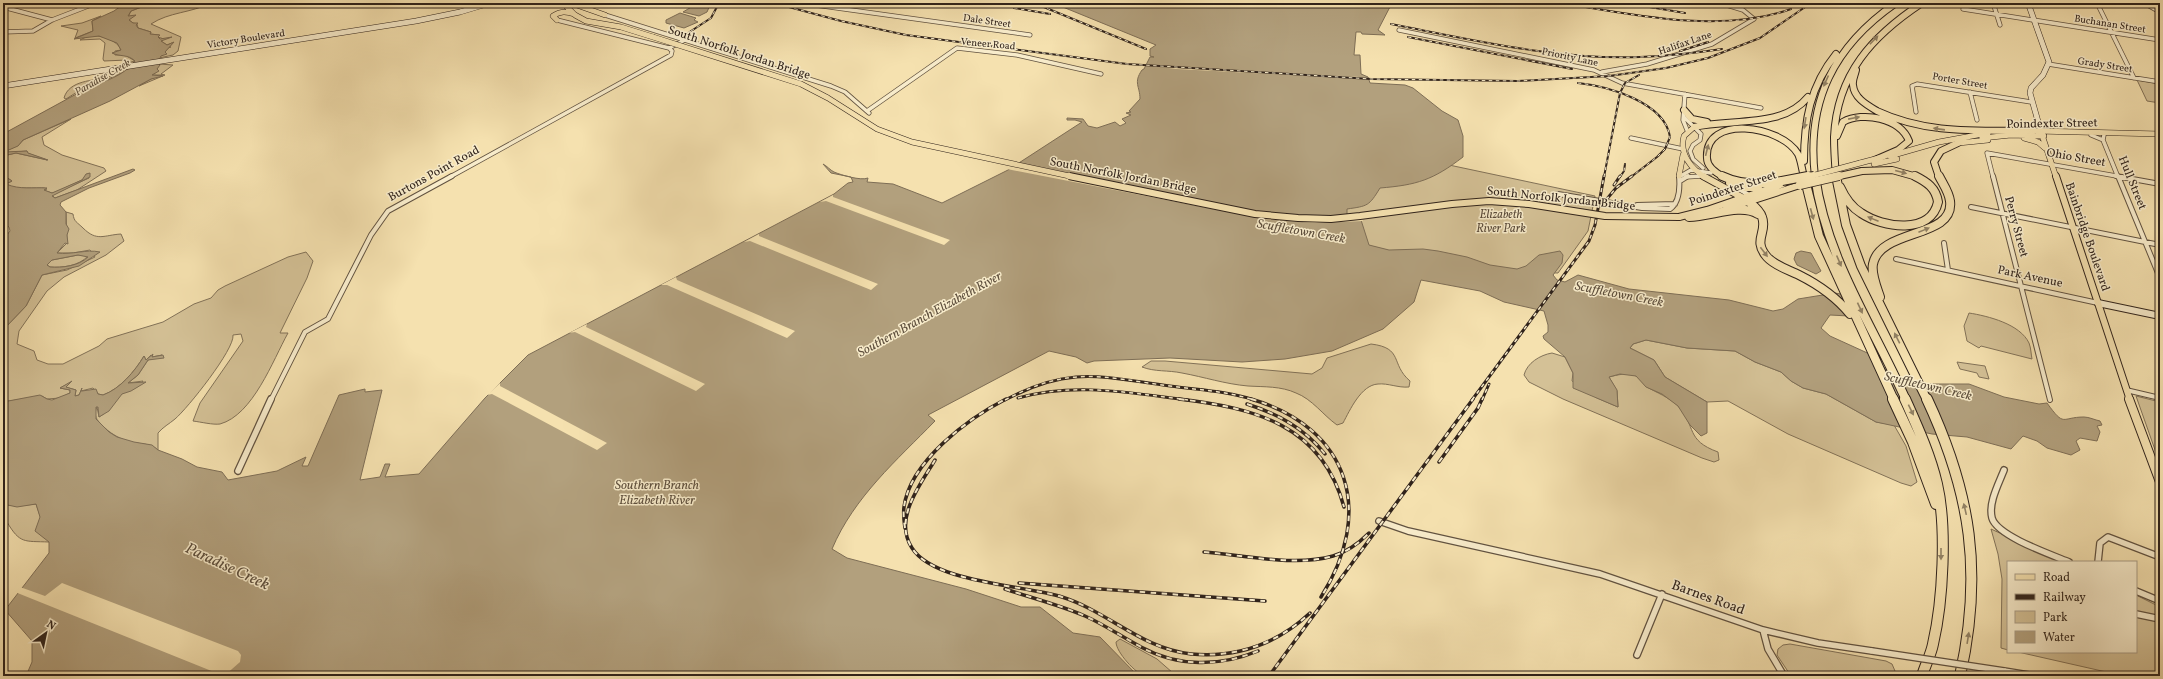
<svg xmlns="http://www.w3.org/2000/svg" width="2163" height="679" viewBox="0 0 2163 679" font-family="Vollkorn,serif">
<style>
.green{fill:#d4c196;stroke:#827258}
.water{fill:#b2a07d;stroke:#7e6e56;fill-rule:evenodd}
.pier{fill:#f5e1af}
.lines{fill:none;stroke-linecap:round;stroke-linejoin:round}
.street-far2-casing{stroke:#615240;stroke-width:5}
.street-far1-casing{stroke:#615240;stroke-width:6}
.street-casing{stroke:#615240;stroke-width:8}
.secondary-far1-casing{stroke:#30231b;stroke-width:6}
.secondary-casing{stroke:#30231b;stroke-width:8}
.primary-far2-casing{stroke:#30231b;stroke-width:6}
.primary-far1-casing{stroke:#30231b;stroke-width:8}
.primary-casing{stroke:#30231b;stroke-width:10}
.highway-far2-casing{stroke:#30231b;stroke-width:8}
.highway-far1-casing{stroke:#30231b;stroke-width:10}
.highway-casing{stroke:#30231b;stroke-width:12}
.street-far2{stroke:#f8eccb;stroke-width:3.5}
.street-far1{stroke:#f8eccb;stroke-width:4}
.street{stroke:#f8eccb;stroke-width:5.5}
.secondary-far1{stroke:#f8eccb;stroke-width:5}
.secondary{stroke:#f8eccb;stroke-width:6}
.primary-far2{stroke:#f5e1af;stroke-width:5}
.primary-far1{stroke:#f5e1af;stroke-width:6}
.primary{stroke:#f5e1af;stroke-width:8}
.highway-far2{stroke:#f5e1af;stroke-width:6}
.highway-far1{stroke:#f5e1af;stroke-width:8}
.highway{stroke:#f5e1af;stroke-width:10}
.rail-far2-casing{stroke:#30231b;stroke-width:2}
.rail-far1-casing{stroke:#30231b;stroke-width:3}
.rail-casing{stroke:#30231b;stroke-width:3.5}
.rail-far2{stroke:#f8eccb;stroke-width:1;stroke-dasharray:3.5;stroke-linecap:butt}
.rail-far1{stroke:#f8eccb;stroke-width:1.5;stroke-dasharray:4;stroke-linecap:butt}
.rail{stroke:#f8eccb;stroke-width:2;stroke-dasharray:5.5;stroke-linecap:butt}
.street-bridge-casing{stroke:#615240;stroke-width:8;stroke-linecap:butt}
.primary-bridge-far1-casing{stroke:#30231b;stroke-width:6;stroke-linecap:butt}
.primary-bridge-casing{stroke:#30231b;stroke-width:8;stroke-linecap:butt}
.highway-bridge-far1-casing{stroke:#30231b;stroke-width:8;stroke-linecap:butt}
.highway-bridge-casing{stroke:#30231b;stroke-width:10;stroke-linecap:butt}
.street-bridge{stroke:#f8eccb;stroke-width:5.5}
.primary-bridge-far1{stroke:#f5e1af;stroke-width:5}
.primary-bridge{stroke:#f5e1af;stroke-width:6}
.highway-bridge-far1{stroke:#f5e1af;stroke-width:6}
.highway-bridge{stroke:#f5e1af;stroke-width:8}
.oneway{fill:#928265}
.labels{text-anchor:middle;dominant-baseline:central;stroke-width:3;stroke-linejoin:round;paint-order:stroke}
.far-street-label{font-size:10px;fill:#30231b;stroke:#f8eccb}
.far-water-label{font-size:11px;font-style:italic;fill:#5e4f3d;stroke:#f8eccb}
.street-label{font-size:12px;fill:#30231b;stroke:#f8eccb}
.park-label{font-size:12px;font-style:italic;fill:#594a3a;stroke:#f8eccb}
.water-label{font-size:13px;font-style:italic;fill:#5e4f3d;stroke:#f8eccb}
.near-street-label{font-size:14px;fill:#30231b;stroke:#f8eccb}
.near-water-label{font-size:16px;font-style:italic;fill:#5e4f3d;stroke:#f8eccb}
</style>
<rect width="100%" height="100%" fill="#f5e1af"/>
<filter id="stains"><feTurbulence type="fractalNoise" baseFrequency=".005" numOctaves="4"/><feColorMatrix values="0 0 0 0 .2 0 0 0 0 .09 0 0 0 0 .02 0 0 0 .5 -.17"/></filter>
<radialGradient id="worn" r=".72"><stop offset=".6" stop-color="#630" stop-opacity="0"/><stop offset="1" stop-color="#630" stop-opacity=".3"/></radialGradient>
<path class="green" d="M152,3H211C191,13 169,12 151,24L181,37L178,51L173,55L159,58L168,48L171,47L168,46L172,43L167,45L161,41L164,39L158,37L159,35L150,34L151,32L138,28L137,24L133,23L129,20L132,17H128L131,11Z
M101,16L92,21L93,31L75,38L78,30L61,26L82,23Z
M88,36C99,34 118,40 121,50L115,51V55H125L135,61L127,63L129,61L127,60L104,61L103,59L105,43L100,39L80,40Z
M159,64L173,65L161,74L165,75L139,86L151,79L162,75H152L158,71L157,69Z
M131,67L126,71L97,84L88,85L66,99L64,98C69,80 93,81 108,77C116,75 122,69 131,67Z
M2137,80L2160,84V103L2147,101Z
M71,119L42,137L44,145L62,155L104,168L106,171L77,190L55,198L52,195L89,178L86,176L82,180L56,192L52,193L43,190L47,189L44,188H13L6,184L12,181L3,175V156L16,153L47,160L27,153V151L4,153C10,147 18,148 23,140Z
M1449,165L1595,196L1588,231L1558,273L1522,272L1390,251L1366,245L1344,213L1346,209L1378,187Z
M66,212L73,214C74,222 77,222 83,228C97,242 104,235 121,234L124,241L106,255L64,277L47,291L19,331L17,344L34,351L37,360L48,364H63L99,346L107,339L163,322L194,304L211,298L218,290L225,286L288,257L306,252L313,261L307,278L280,333H288C273,360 253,415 220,424C213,425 201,422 193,421L200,403L243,341L241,334L233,335C235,349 187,409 175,419C169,424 163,427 158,433V450C151,444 144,444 135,443C121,440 110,434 100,423C95,418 94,413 97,407L99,417C111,410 112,402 121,394C126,390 138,390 143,381L128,383L138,375L148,360L162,355L152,357L151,355L146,360L144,356C135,371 120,389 103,395L98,394L93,388L81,391L79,395L75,396L76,390L65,387L70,383L60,388L70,390V393L60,398L47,399L42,396L3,402V330L26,306L42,275L67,270L95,257L90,250L73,253H57L67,243Z
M78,255L88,256C79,266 62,268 50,267L47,265L52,260Z
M1969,313C1988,316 2020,324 2029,343C2031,348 2031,354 2032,359L1981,346L1979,348L1967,341L1964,326Z
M1646,340L1687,348L1735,351L1755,362L1781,372L1791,381L1803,388L1826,394L1876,422L1894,425L1906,446L1917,482L1911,486L1901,483L1788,434L1728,401L1707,402L1665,377L1654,360L1630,348L1633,344Z
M1371,344C1404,348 1390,364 1410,381L1409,387C1398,388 1388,383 1378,384C1361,385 1350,410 1343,423L1337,425C1323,415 1312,399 1296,393C1281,386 1264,387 1248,386C1225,384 1204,377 1182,373C1168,370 1155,372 1142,367L1151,361H1165L1312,374L1322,368L1327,358Z
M1552,353L1565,357L1573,373L1572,381L1597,398L1618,407L1617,391L1609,377C1617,375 1628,372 1636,376C1640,378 1643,384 1647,387C1657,393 1669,397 1678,406C1697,427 1685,440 1718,452L1719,460L1714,462L1702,458L1563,399L1529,382L1524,375C1527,363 1540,355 1552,353Z
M1957,362L1985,366L1989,379L1979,377L1977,373L1960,369Z
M2136,396L2160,402V464Z
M3,504L17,506L36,504L49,542C24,541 20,544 7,522L3,521Z
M1991,529L2063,562H2008V650L2001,648L2002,579L1998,554Z
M2136,595L2160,607V676H2124L2018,652H2136Z
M1120,639L1157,659L1173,673L1180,676C1169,676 1156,678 1145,676C1136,674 1116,652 1116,642Z
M1790,644L1886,661L1892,664L1895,671L1893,676H1791L1777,655L1778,649L1783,645Z"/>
<path class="water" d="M125,3H152L131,11L128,16L136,15L129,20L133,23H138L136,25L138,28L151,32L150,34L160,35L158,37L160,39L172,37L161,41L167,45L174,42L165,52L167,54L161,56L158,63L160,65L157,69L159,71L152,75L163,76L151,79L110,101L23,140L18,146L4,152L27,151L28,153L48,160L16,153L3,156V134L80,92L79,89L86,88L87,85L85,84C90,83 93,85 97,84C112,79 126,73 135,61C128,54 120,57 112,53L121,50L117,43L99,36L74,39L93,31L92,21L114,11Z
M698,3H711L707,12L699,16L683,12Z
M1053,3H1392L1378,30L1385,35L1362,34L1361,32H1356L1354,55H1360L1361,74L1368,77L1370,83L1405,85L1413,88L1442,111L1458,120L1463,136V157C1433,180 1417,185 1380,188C1369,206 1368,206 1347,209V214L1361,220L1369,245L1389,250L1423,249L1438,251L1467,257L1490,265L1517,269L1526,266L1539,255L1560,251L1563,255L1562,263L1553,275L1557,280L1565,282L1578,275L1629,289L1729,300L1773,311L1783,309L1798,299L1835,293L1852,296L1849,316L1830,315L1821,328L1830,336L1874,356L1888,372L1896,376L1923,384H1969L2004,397L2039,404L2047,403C2065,428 2061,417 2084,417C2089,417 2095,420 2100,421L2102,425L2097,426L2100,432L2097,441L2080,438L2076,441L2080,450L2071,455L2047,448L2037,441L2023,436L2011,449L1967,437L1932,434L1876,422L1826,394L1803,388L1791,381L1781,372L1755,362L1735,351L1687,348L1646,340L1633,344L1630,348L1654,360L1665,377L1707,402V433L1701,436L1690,425L1678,406L1662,394L1646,387L1636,376L1620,374L1609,377L1617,390L1618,407L1573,388V373L1565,357L1544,339L1543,336L1548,332V325L1544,311L1504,302L1480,291L1421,280L1414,302L1383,329L1332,351L1285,359L1242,362L1170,358L1094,361L1087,363L1076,357L1049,351L928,415L935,421C897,460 854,497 832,549L847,558L966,589L1021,607H1040L1073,633L1100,637L1138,676H26L32,662V641L5,610L49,553V542L35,531L40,517L36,504L17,507L3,504V402L40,395L47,399L52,400L70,393V390L60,388L72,381L66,387L76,390L75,396L79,395L82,388L81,391H82L96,389L98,394L103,395C120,389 135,371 144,356L146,360L153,354L152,357L163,355L164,358L148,360L138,375L128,383L146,382L131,391L122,394L109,411L99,417L98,407H96V419L109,432L117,437L134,442L152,445L158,450L182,459L197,467L222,472L228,480L277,471L306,457L302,466H308L339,395L365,389V392L382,390L360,480L380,477L385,464H390L385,477L419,474L485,398L528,355L834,194L848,183L853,182L851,177L831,173L823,164C827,166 830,170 834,172C841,175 861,181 868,178L867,182L893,184L942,203L1008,170L1082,122L1075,120H1067V118L1083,119L1088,126L1097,128L1115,122L1120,126L1126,123L1122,119L1131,115L1126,113L1131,112L1129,111L1140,99C1140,86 1133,83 1142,70L1144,69L1150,57H1154L1150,56V49L1156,45Z
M680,13L696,18L694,20L698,22L684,28L666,23V20Z
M133,169L135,170L130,173L89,188L61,202L60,205L66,212V224L69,229L67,235L68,244L65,243L57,253C72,255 86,249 100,252L79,266L42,275L26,306L3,330V240L10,231L9,227L3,223V175L12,181L6,184C20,190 33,187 47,188L44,190L52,193L82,180L86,174L90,173V177L52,196L55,198ZM78,255L88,257C79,266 62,268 50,267L47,265L52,260Z
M1801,251L1811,253L1821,271L1816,274L1797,265L1794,259L1796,253Z"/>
<path class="pier" d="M1144,65L1359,77L1371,79L1177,69Z
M1014,163L1265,213L1362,218L1363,221L1315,223L1264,219L1007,169Z
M833,195V197L950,240L944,245L826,201L820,202Z
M759,234V236L878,284L871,290L750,241L744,242Z
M676,277L677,280L795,331L787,338L667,285H661Z
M587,324L586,327L705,384L696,391L575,332L569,333Z
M500,383V386L607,443L597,450L492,394L487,395Z
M62,583L238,651L241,655L240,662L224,676L15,592L20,587L45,596Z"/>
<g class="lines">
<defs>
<path id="street-far2" d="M801,3L1030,35
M2097,3L2134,78
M2144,3L2160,12
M1994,6L2000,25
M3,7L52,20
M1963,9L2160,40
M605,15L831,86L845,92L869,113
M557,20L669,48
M1399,30L1594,70L1622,83L1761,108
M3,32L33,31L52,20L96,3
M2048,64L2160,82
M1602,72L1647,64L1712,44L1754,19L1743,10L1720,3
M1970,92L1977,120
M1685,94L1683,120L1687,130
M867,111L957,48L1017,55L1101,74
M1916,112L1912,86L1917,84L2031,102
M1684,117L1701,134L1700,140L1693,145L1690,151L1693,159L1703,168
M2091,135L2103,140
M2104,135L2103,140L2118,177
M1631,138L1683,149
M450,177L671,55L672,51L669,48L685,40
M1679,177L1691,170L1711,173
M1686,177L1702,176
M1993,177L1987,153L2122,177"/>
<path id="street-far1" d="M1993,176L2050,400
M2116,176L2160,184
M2118,176L2160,278
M1680,181L1688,176
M1735,187L1751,196
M1558,194L1642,208L1670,209C1680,202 1680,187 1679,176
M1637,205L1675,204
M1971,207L2160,245
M1944,243L1948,270
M1896,259L2098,303
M2126,390L2160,398
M271,400L305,332L328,319L371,235L388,211L452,176"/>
<path id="street" d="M2004,470C1999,483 1988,503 1992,518C1997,536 2052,555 2069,562
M238,471L271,399
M1379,521L1408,531L1600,574L1763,630L1818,643L1872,651
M2098,562L2100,543L2108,537L2160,557
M2136,591L2160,601
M2136,614L2160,619
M1763,630L1768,649L1784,676
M1637,655L1662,594
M2004,671L2035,676"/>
<path id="secondary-far1" d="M2028,3L2049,62L2043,75L2031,88L2030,93L2041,132
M3,86L416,21L460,12L490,3"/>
<path id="secondary" d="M2098,303L2160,316"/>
<path id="primary-far2" d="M563,3L575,15L586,21L621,27L653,37
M571,3L605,15
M557,20L553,16C560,11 566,11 574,14
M1694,127L1684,136C1679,154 1690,167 1704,177
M2037,131L2160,134
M2041,132L2056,177
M1982,138L2011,135L2044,136
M2024,138L2038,142L2045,148
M1958,143L1988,140
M1890,156L1939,142L1988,133
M1860,163L1879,158
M1874,164L1897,159
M1679,176L1683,155"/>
<path id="primary-far1" d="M1703,176L1745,199
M2056,176L2130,400
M1729,183L1746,188H1759
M1726,209L1800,185
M1679,217L1707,210L1783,184"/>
<path id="primary" d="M2129,399L2160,482"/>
<path id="highway-far2" d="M1856,70C1855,75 1852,80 1853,85C1854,98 1867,105 1877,111C1928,135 1980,130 2034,131
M1684,110L1692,119L1707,122
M1694,127C1731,118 1782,129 1808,97
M1837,136L1843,122C1863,111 1900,118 1909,141L1898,150L1875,160
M1804,161C1804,121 1810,86 1836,54
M1862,171L1892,170L1917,177
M1724,177C1716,173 1707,167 1707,158C1704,114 1781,125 1798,154C1801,160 1802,170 1804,177
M1815,177C1806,101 1834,46 1896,3
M1836,177C1835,164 1834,151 1834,137C1837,74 1872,36 1922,3
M1939,177L1934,162L1941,151L1958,143"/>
<path id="highway-far1" d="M1722,176C1741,185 1761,185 1782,181
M1804,176L1819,236L1894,400
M1815,176C1826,258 1873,326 1906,400
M1836,176L1846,225L1861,266L1927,400
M1840,187C1845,198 1851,207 1861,213C1883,228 1931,235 1938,202C1936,188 1927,182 1915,176
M1748,201C1753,205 1760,210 1762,217C1768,232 1752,240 1767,257C1775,266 1789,270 1799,275C1819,285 1836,297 1850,314
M1689,217C1711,217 1740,203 1758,214
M1880,297C1877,288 1871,274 1873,264C1880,228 1955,239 1950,201C1949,192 1943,184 1939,176"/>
<path id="highway" d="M1893,399L1913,442L1936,504
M1905,399C1917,426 1930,454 1937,484C1947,527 1943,601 1933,644C1931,655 1925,665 1922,676
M1927,399C1971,493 1983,573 1960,676"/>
</defs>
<use href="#street-far2" class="street-far2-casing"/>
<use href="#street-far1" class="street-far1-casing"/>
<use href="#street" class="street-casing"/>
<use href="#secondary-far1" class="secondary-far1-casing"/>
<use href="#secondary" class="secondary-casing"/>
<use href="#primary-far2" class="primary-far2-casing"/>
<use href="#primary-far1" class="primary-far1-casing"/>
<use href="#primary" class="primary-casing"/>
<use href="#highway-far2" class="highway-far2-casing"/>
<use href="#highway-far1" class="highway-far1-casing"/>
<use href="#highway" class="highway-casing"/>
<use href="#street-far2" class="street-far2"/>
<use href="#street-far1" class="street-far1"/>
<use href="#street" class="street"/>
<use href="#secondary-far1" class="secondary-far1"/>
<use href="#secondary" class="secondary"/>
<use href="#primary-far2" class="primary-far2"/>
<use href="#primary-far1" class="primary-far1"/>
<use href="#primary" class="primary"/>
<use href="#highway-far2" class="highway-far2"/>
<use href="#highway-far1" class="highway-far1"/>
<use href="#highway" class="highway"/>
<defs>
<path id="rail-far2" d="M774,3L841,21L906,35L1127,64L1371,79L1518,81L1609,76L1666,68L1708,58L1760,38L1811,3
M1034,3L1146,49
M1562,3C1633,15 1722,34 1791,9
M1742,3H1769
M1632,4L1685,13
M1014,8L1050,14
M1391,24C1473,40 1557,60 1640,57C1668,56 1695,53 1722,49
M685,35L711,18L719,3
M1408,37L1572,69
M1680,51L1708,42
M1578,83C1607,86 1665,102 1670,137L1665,149L1657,157L1631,177
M1604,177L1620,93L1625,83L1639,75
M1620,177L1624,171L1625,164"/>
<path id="rail-far1" d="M1614,185L1620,176
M1601,206L1616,188L1632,176
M1018,398C1075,382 1130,393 1188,400
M1005,400C1071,365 1101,377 1170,386C1198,390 1227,391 1254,400
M1472,400L1589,241L1595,225L1604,176
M1482,400L1489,384"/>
<path id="rail" d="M1179,399C1255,408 1322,425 1344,507
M1251,399C1350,428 1375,512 1321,597
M1247,404C1278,414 1304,428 1325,454
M935,460C920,485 893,519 912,548C934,583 1024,585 1062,597C1107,611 1142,649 1191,654C1236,658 1277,644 1310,613
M1439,462L1478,408L1482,399
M905,528C904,521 903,514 904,507C910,461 969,418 1006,399
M1204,552C1243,555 1295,567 1333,556C1347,552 1359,543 1369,533
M1019,583L1265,601
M1005,589C1032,598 1060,605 1085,616C1105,625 1122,637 1141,647C1178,667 1219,667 1258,651
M1269,676L1473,399"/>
</defs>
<use href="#rail-far2" class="rail-far2-casing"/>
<use href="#rail-far1" class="rail-far1-casing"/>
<use href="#rail" class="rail-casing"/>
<use href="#rail-far2" class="rail-far2"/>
<use href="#rail-far1" class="rail-far1"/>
<use href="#rail" class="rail"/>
<defs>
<path id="street-bridge" d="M1872,651L2004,671"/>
<path id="primary-bridge-far1" d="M653,37L801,84L828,98L877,129L912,142L1074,177
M1808,177L1860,163"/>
<path id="primary-bridge" d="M1069,176L1255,214L1298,218L1331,219L1360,216L1452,204L1489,201L1529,204L1605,216L1679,217
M1808,177L1811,176"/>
<path id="highway-bridge-far1" d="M1802,177L1814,175
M1835,177L1862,171"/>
<path id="highway-bridge" d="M1782,181L1808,176
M1800,185L1839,176"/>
</defs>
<use href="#street-bridge" class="street-bridge-casing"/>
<use href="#primary-bridge-far1" class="primary-bridge-far1-casing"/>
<use href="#primary-bridge" class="primary-bridge-casing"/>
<use href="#highway-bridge-far1" class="highway-bridge-far1-casing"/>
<use href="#highway-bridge" class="highway-bridge-casing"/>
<use href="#street-bridge" class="street-bridge"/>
<use href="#primary-bridge-far1" class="primary-bridge-far1"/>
<use href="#primary-bridge" class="primary-bridge"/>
<use href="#highway-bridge-far1" class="highway-bridge-far1"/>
<use href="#highway-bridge" class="highway-bridge"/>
</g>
<defs><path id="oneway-solid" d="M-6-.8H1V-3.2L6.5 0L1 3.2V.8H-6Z"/></defs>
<g class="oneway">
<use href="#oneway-solid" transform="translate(1874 40) rotate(-46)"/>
<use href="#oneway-solid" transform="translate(1826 81) rotate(114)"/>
<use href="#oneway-solid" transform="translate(1854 118) rotate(-11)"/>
<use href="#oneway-solid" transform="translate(1805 123) rotate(99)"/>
<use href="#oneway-solid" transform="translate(1939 129) rotate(-172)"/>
<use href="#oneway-solid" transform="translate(1707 150) rotate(-76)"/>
<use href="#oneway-solid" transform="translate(1901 172) rotate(15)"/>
<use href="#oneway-solid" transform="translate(1812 214) rotate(75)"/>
<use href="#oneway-solid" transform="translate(1873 219) rotate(-158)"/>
<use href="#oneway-solid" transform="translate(1924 230) rotate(-22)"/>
<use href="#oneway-solid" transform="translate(1764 252) rotate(53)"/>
<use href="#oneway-solid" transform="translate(1839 261) rotate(67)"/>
<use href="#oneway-solid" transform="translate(1860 308) rotate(65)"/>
<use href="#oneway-solid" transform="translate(1897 338) rotate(-117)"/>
<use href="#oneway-solid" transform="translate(1911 410) rotate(64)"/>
<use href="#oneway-solid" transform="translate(1965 509) rotate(-103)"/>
<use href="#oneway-solid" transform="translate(1941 554) rotate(90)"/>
<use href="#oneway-solid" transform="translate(1968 638) rotate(-81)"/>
</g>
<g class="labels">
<g class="far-street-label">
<text transform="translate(987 21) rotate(8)">Dale Street</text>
<text transform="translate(2110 24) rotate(9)">Buchanan Street</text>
<text transform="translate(246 39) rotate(-9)">Victory Boulevard</text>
<text transform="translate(1685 43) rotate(-19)">Halifax Lane</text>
<text transform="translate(988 44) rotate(5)">Veneer Road</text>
<text transform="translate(1570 57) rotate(12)">Priority Lane</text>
<text transform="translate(2105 65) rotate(9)">Grady Street</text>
<text transform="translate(1960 81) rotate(10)">Porter Street</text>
</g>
<g class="far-water-label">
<text transform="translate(103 78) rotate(-30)">Paradise Creek</text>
</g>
<g class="street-label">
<text transform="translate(739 53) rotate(18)">South Norfolk Jordan Bridge</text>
<text transform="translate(2052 124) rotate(-1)">Poindexter Street</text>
<text transform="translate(2076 158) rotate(10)">Ohio Street</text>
<text transform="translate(434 174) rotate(-29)">Burtons Point Road</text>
<text transform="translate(1123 176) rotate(11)">South Norfolk Jordan Bridge</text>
<text transform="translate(2132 183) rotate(68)">Hull Street</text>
<text transform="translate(1733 189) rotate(-18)">Poindexter Street</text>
<text transform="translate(1561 199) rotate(6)">South Norfolk Jordan Bridge</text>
<text transform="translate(2016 227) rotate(75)">Perry Street</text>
<text transform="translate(2087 237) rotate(71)">Bainbridge Boulevard</text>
<text transform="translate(2030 277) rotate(12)">Park Avenue</text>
</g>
<g class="park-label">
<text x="1501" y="215">Elizabeth<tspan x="1501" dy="14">River Park</tspan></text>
</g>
<g class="water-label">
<text transform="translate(1301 232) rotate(10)">Scuffletown Creek</text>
<text transform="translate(1619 295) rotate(11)">Scuffletown Creek</text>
<text transform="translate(930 315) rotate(-29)">Southern Branch Elizabeth River</text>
<text transform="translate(1928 387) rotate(13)">Scuffletown Creek</text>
<text x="657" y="486">Southern Branch<tspan x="657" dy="15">Elizabeth River</tspan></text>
</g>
<g class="near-street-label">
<text transform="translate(1708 598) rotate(20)">Barnes Road</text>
</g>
<g class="near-water-label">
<text transform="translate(227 567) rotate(25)">Paradise Creek</text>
</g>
</g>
<rect width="2163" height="679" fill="none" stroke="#f5e1af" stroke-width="16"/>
<rect x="4" y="4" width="2155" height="671" fill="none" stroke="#30231b" stroke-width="2"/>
<rect x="8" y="8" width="2147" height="663" fill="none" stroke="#30231b"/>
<rect x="2007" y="561" width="130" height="92" fill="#f8eccb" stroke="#a89c85"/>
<rect x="2015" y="574" width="20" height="6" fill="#f5e1af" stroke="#a89c85"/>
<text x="2043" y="581" font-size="12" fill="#30231b">Road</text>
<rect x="2015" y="594" width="20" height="6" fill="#30231b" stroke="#a89c85"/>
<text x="2043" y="601" font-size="12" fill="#30231b">Railway</text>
<rect x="2015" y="611" width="20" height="12" fill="#d4c196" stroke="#a89c85"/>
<text x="2043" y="621" font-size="12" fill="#30231b">Park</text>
<rect x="2015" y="631" width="20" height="12" fill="#b2a07d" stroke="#a89c85"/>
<text x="2043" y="641" font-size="12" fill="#30231b">Water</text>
<g transform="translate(46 633) rotate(33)" stroke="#f8eccb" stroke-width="3" paint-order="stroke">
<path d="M0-3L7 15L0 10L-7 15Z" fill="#30231b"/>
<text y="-6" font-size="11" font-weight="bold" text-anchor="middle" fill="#30231b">N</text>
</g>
<rect width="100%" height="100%" filter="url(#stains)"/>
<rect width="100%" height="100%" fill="url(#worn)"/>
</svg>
